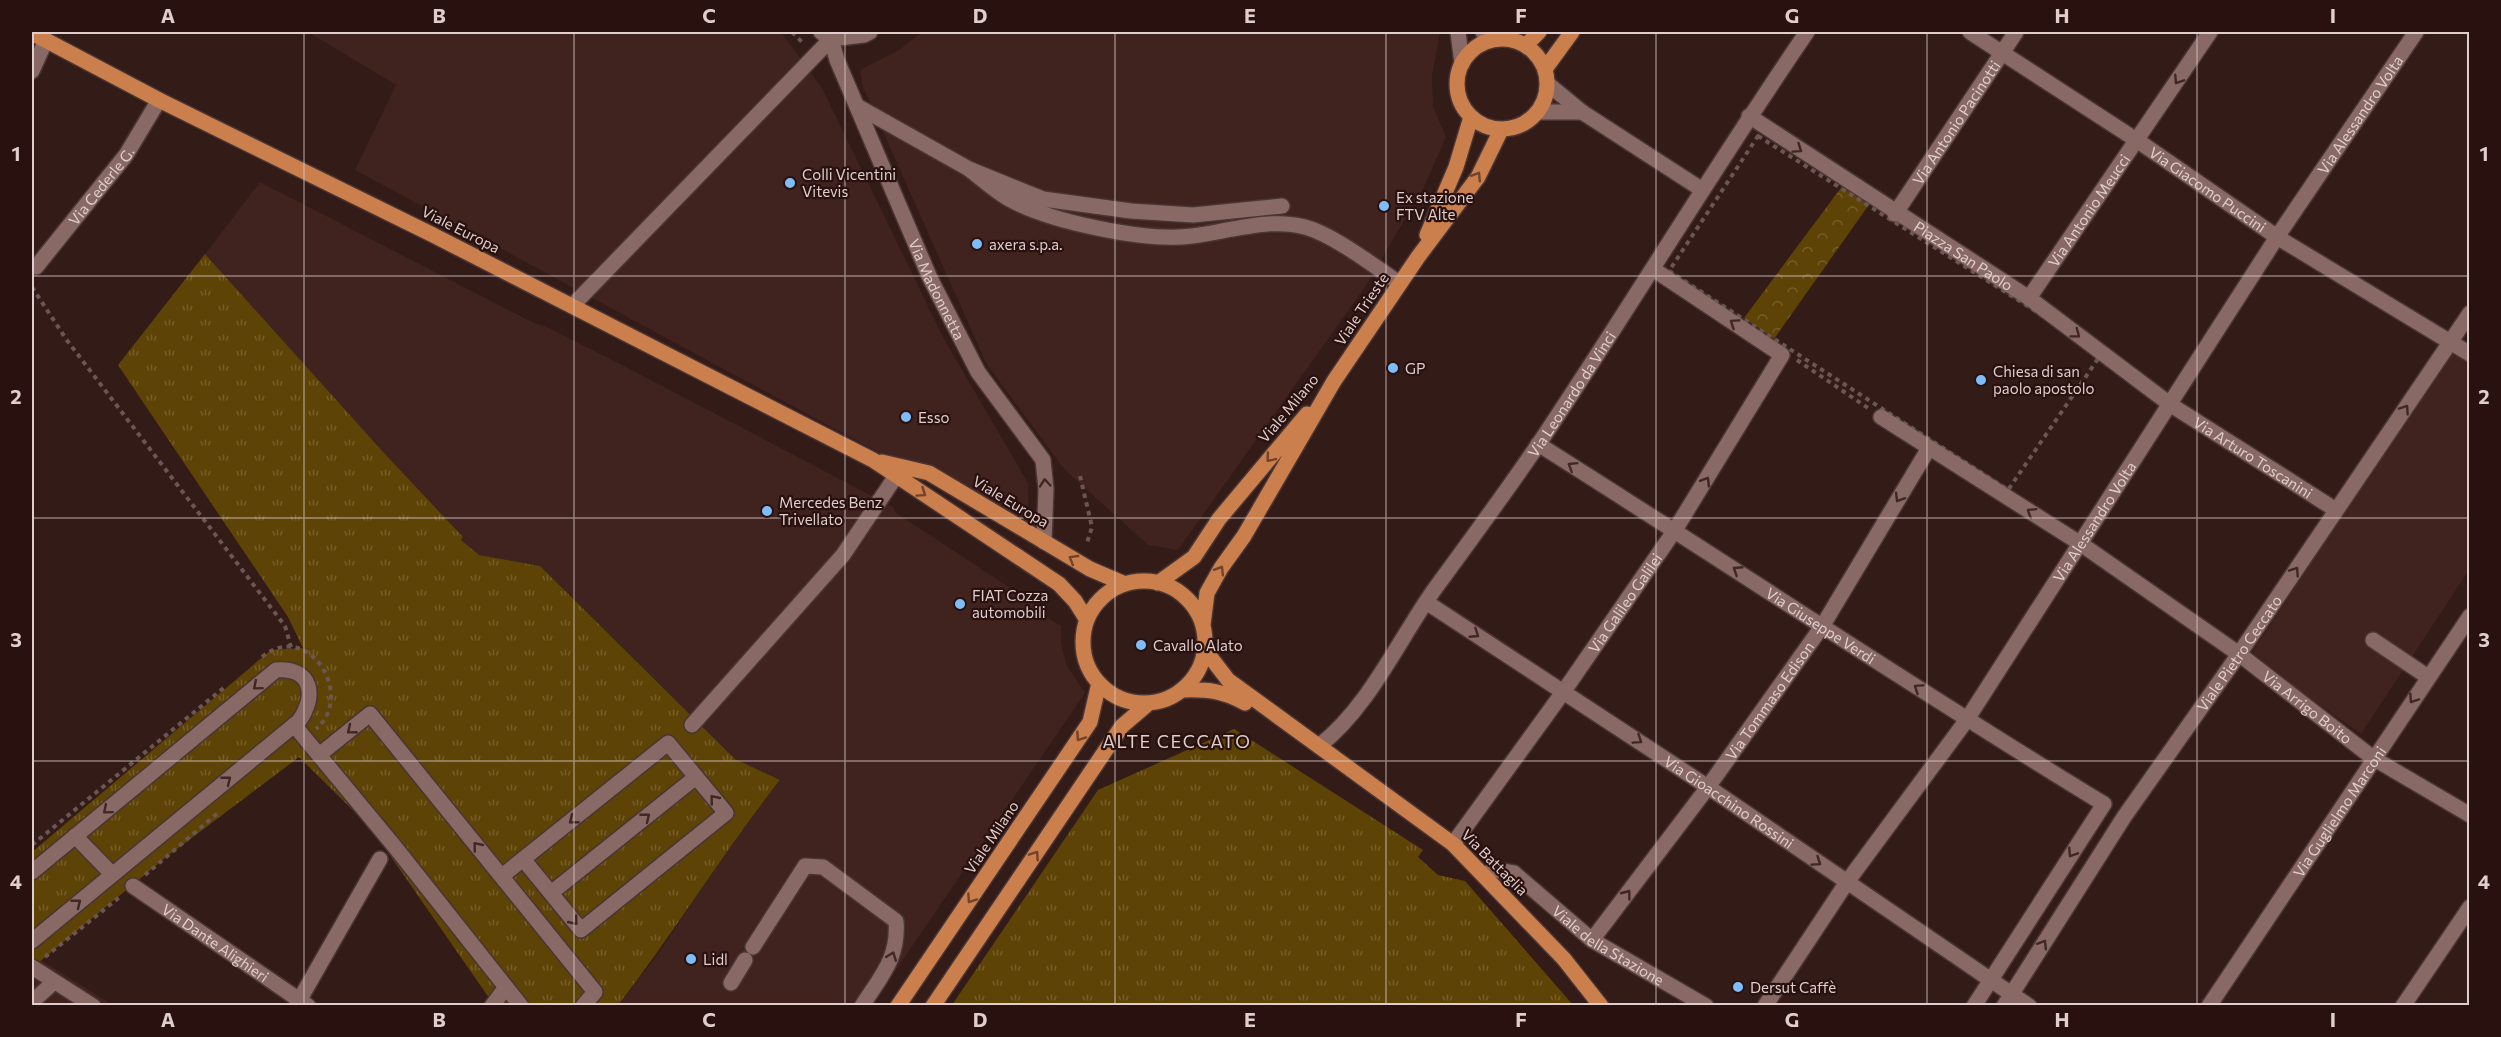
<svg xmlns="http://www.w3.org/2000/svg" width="2501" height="1037" viewBox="0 0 2501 1037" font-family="Commissioner,sans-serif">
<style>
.built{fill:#40221f}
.grass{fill:url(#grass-tufts)}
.park{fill:url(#park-crowns)}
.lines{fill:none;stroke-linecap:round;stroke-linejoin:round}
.minor-casing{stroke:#493534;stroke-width:18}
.major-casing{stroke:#493534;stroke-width:18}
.path{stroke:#6c5653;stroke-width:4;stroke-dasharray:4.5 4.5;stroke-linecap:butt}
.minor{stroke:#886965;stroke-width:15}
.major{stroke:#cb7f4c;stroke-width:15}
.oneway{stroke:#412724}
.oneway2{stroke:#72422a}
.grid{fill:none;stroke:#dfcecc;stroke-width:1.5;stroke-opacity:0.55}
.poi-dot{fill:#7fbdfa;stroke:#29110f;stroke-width:2}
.labels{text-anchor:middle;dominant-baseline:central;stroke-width:4.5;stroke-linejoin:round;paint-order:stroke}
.street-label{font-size:15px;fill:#dfcecc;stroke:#29110f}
.poi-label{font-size:15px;fill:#dfcecc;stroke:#29110f;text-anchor:start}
.quarter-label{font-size:18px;letter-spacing:1.5px;fill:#dfcecc;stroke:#29110f}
.neatline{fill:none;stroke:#dfcecc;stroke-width:2}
.grid-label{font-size:20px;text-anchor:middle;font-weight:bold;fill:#dfcecc}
</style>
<defs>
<pattern id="grass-tufts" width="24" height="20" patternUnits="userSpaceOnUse" patternTransform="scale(1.5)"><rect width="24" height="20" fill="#5e4306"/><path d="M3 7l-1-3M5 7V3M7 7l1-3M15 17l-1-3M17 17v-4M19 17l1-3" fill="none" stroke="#755d29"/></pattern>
<pattern id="park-crowns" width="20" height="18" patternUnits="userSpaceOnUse" patternTransform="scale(1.5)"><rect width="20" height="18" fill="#5e4306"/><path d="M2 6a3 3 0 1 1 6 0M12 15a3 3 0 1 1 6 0" fill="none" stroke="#755d29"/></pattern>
</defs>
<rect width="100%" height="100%" fill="#331b18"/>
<path class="built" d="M308,32H781L822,88L944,339L1028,483L1029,527L913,471L355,170L396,85Z
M922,32H1440L1432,76L1433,107L1446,137L1424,187L1365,287L1178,550L1148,545L1065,470L987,365L863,87L860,70L899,50Z
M260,182L530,321L549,328L626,367L893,507L896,513L1044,610L1043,615L1061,626V643L1066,664L1085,693L872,1005H618L655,958L743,827L780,780L735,759L540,566L479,555L461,540L463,537L385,454L205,254Z
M2454,346L2469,354V570L2361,734L2250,656Z
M41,960L113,1005H32V968Z"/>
<path class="grass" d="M205,254L385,454L463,537L461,540L479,555L540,566L735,759L780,780C722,853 675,932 618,1005H494L371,828L299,757L165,858L32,968V852L271,650L303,648L288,617L118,365Z
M1234,729L1423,850L1418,857L1438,875L1465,881L1573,1005H952L1098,790Z"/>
<path class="park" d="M1846,181L1873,199L1774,339L1744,318Z"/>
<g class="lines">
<defs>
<g id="minor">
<path id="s1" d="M821,32L831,39L837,60L930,278L978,372L1043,460L1046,489L1044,542"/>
<path d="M1458,32L1462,64"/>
<path d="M1483,32L1496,39"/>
<path id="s2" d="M1970,32L2138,141L2277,237L2470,354"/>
<path d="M831,39L864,35L870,32"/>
<path d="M32,71L46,40"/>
<path d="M1548,84L1582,112L1701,189"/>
<path d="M857,106L969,169L1043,199L1131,211L1193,215L1282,206"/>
<path d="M1538,112H1582"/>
<path id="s3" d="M1749,116L2029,298L2171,405L2336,510"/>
<path d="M969,169C982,179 995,191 1009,199C1050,222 1146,242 1192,236C1227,232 1269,217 1305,227C1334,235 1374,266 1399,283"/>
<path id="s4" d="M1895,214L2016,32"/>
<path id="s5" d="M36,267L126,155L159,100"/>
<path id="s6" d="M2029,298L2210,32"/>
<path d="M573,305L831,39"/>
<path id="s7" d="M1881,417L2081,544L2239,654L2373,758L2470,815"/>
<path id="s8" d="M1538,444C1727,563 1913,688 2104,804L1974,1006"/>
<path id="s9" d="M1426,602L1708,787L2029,1006"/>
<path d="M2373,640L2428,677"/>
<path d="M294,725L395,847L521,1006"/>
<path d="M692,725L843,555L896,476"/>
<path id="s10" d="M1319,746C1369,707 1398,641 1434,590C1470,541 1506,492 1540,442C1631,306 1715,166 1807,32"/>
<path d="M319,755L370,714L595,992L583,1006"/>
<path d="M75,836L112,874"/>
<path id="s11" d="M1453,844L1564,691L1675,530L1782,355L1653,269"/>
<path d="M32,872L276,670C312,667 317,696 299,721L32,941"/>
<path id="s12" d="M1484,874L1496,870L1514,873L1592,940L1706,1006"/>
<path d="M502,876L668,743L726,813L581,930L523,859"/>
<path id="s13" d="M133,886L308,1006"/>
<path d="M551,893L696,777"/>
<path id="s14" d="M1592,940L1708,787L1823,625L1929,448"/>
<path d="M753,947L805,866L823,867L896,921C899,958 881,976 862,1006"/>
<path d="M32,967L93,1006"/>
<path d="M731,983L745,960"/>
<path d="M32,1002L54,982"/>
<path d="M296,1006L380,859"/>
<path d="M492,1006L506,987"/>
<path id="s15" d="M1765,1006L1847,882L1966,721L2277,237L2416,32"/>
<path id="s16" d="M2004,1006L2124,817L2239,654L2470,313"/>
<path id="s17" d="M2209,1006L2470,616"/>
<path d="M2403,1006L2470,907"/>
</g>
<path id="major" d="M32,33L159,100L431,234L873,460L1059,584L1075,601L1087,620
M1457 84a45 45 0 1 1 90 0a45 45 0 1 1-90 0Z
M1526,45L1539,32
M1545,69L1572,32
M1427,235L1456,167L1471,117
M882,462L929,473L1090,569L1125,584
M1083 642a61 61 0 1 1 122 0a61 61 0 1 1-122 0Z
M1158,583L1194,557L1219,519L1307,414
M1203,625L1207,593L1221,568L1244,536L1334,381L1418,257L1478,177L1501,130
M1205,650L1228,680L1453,844L1564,959L1601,1006
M1183,690C1207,689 1224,691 1245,703
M898,1006L1090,722L1099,683
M933,1006L1122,726L1149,703"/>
</defs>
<use href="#minor" class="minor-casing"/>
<use href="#major" class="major-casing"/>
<path class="path" d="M792,32L803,43
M1758,136L2102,353L2008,490L1669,271Z
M32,287L66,339L285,626L291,647
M1797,360L1868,408
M1080,476L1092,527L1087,543
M262,657C308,619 356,695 316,729
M32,845L226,686
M145,875L219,812
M45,957L121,896"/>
<use href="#minor" class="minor"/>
<use href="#major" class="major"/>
</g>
<defs><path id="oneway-chevron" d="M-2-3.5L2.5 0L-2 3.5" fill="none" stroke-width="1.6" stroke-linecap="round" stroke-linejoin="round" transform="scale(1.5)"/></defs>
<g class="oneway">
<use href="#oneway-chevron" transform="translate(2178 80) rotate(123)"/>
<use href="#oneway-chevron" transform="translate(1798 149) rotate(34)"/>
<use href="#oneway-chevron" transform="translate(1734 323) rotate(-146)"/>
<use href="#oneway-chevron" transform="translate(2076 334) rotate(37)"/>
<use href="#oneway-chevron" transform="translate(2405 409) rotate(-56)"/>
<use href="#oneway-chevron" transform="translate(1572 466) rotate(-148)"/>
<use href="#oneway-chevron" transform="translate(1706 481) rotate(-58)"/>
<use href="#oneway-chevron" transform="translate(1045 483) rotate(-95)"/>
<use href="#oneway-chevron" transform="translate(1899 498) rotate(121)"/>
<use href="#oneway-chevron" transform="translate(2031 512) rotate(-148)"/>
<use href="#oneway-chevron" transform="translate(1737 570) rotate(-147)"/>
<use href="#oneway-chevron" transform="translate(2295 571) rotate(-56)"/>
<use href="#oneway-chevron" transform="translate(1475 634) rotate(33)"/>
<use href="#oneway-chevron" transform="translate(257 686) rotate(140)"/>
<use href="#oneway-chevron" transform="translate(1918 688) rotate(-146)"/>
<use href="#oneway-chevron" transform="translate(2413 699) rotate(124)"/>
<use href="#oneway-chevron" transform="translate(351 730) rotate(141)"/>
<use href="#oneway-chevron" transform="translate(1638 740) rotate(34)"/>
<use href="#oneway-chevron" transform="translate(227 780) rotate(-39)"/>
<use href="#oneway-chevron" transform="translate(714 799) rotate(-129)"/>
<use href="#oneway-chevron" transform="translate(107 810) rotate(140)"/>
<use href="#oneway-chevron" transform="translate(646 817) rotate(-39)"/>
<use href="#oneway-chevron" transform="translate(573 820) rotate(141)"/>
<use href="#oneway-chevron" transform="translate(477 846) rotate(-129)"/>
<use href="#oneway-chevron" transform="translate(2072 853) rotate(123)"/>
<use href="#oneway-chevron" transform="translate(1817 862) rotate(34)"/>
<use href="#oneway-chevron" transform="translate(1627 894) rotate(-53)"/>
<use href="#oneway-chevron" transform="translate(77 903) rotate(-39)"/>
<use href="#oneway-chevron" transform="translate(574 921) rotate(51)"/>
<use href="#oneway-chevron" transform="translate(2043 944) rotate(-58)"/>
<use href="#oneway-chevron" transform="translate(892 956) rotate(-69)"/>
</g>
<g class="oneway2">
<use href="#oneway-chevron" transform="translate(1477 176) rotate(-58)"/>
<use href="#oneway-chevron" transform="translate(1270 458) rotate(130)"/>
<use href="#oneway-chevron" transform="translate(922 493) rotate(34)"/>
<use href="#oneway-chevron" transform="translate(1073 559) rotate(-149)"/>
<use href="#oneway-chevron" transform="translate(1220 570) rotate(-58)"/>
<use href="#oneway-chevron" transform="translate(1080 737) rotate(124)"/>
<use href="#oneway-chevron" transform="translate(1035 855) rotate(-56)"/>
<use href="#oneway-chevron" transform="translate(971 899) rotate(124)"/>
</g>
<path class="grid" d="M304,32V1006M574,32V1006M845,32V1006M1115,32V1006M1386,32V1006M1656,32V1006M1927,32V1006M2197,32V1006M32,276H2470M32,518H2470M32,761H2470"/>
<g class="poi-dot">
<circle cx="790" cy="183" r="6"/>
<circle cx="1384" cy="206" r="6"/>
<circle cx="977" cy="244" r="6"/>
<circle cx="1393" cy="368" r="6"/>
<circle cx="1981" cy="380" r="6"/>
<circle cx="906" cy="417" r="6"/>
<circle cx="767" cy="511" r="6"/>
<circle cx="960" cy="604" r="6"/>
<circle cx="1141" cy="645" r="6"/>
<circle cx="691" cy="959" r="6"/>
<circle cx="1738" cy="987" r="6"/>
</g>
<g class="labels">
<g class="street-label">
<text stroke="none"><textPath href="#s15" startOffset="1072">Via Alessandro Volta</textPath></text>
<text stroke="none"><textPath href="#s4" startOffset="110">Via Antonio Pacinotti</textPath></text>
<text stroke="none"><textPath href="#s5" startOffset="104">Via Cederle G.</textPath></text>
<text stroke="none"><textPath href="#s2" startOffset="285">Via Giacomo Puccini</textPath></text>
<text stroke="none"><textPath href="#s6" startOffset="106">Via Antonio Meucci</textPath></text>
<text transform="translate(461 229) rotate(27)">Viale Europa</text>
<text stroke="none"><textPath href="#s3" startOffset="256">Piazza San Paolo</textPath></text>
<text stroke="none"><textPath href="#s1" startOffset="284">Via Madonnetta</textPath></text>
<text transform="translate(1361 309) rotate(-56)">Viale Trieste</text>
<text stroke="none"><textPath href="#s10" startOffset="434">Via Leonardo da Vinci</textPath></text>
<text transform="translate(1288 408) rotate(-50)">Viale Milano</text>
<text stroke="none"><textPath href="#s3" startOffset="609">Via Arturo Toscanini</textPath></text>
<text transform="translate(1011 501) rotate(31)">Viale Europa</text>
<text stroke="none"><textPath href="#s15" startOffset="586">Via Alessandro Volta</textPath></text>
<text stroke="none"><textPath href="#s11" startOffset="296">Via Galileo Galilei</textPath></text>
<text stroke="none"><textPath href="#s8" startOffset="336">Via Giuseppe Verdi</textPath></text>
<text stroke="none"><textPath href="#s16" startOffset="424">Viale Pietro Ceccato</textPath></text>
<text stroke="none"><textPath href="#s14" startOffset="298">Via Tommaso Edison</textPath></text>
<text stroke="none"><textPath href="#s7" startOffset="516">Via Arrigo Boito</textPath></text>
<text stroke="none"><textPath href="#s9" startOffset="363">Via Gioacchino Rossini</textPath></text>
<text stroke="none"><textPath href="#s17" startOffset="234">Via Guglielmo Marconi</textPath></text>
<text transform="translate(991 837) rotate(-56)">Viale Milano</text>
<text transform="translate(1495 862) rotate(45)">Via Battaglia</text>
<text stroke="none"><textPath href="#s13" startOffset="100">Via Dante Alighieri</textPath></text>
<text stroke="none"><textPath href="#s12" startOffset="150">Viale della Stazione</textPath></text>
</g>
<g class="poi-label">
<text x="802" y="174">Colli Vicentini<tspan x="802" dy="17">Vitevis</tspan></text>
<text x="1396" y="197">Ex stazione<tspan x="1396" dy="17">FTV Alte</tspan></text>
<text x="989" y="244">axera s.p.a.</text>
<text x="1405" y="368">GP</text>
<text x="1993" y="371">Chiesa di san<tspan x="1993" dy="17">paolo apostolo</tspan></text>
<text x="918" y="417">Esso</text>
<text x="779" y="502">Mercedes Benz<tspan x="779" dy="17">Trivellato</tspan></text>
<text x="972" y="595">FIAT Cozza<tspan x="972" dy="17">automobili</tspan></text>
<text x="1153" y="645">Cavallo Alato</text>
<text x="703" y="959">Lidl</text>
<text x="1750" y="987">Dersut Caffè</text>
</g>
<g class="quarter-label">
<text x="1177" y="741">ALTE CECCATO</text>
</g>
</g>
<rect width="2501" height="1037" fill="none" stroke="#29110f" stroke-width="66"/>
<rect x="33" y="33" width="2435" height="971" class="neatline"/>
<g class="grid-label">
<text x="168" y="23">A</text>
<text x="439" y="23">B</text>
<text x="709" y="23">C</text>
<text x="980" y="23">D</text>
<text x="1250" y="23">E</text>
<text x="1521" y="23">F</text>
<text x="1792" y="23">G</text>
<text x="2062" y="23">H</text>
<text x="2333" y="23">I</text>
<text x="16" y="161">1</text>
<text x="2484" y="161">1</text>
<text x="16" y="404">2</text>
<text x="2484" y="404">2</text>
<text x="16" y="647">3</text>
<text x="2484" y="647">3</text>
<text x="16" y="889">4</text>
<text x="2484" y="889">4</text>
<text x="168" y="1027">A</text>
<text x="439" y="1027">B</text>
<text x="709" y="1027">C</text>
<text x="980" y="1027">D</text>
<text x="1250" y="1027">E</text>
<text x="1521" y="1027">F</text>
<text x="1792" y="1027">G</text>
<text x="2062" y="1027">H</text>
<text x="2333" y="1027">I</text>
</g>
</svg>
